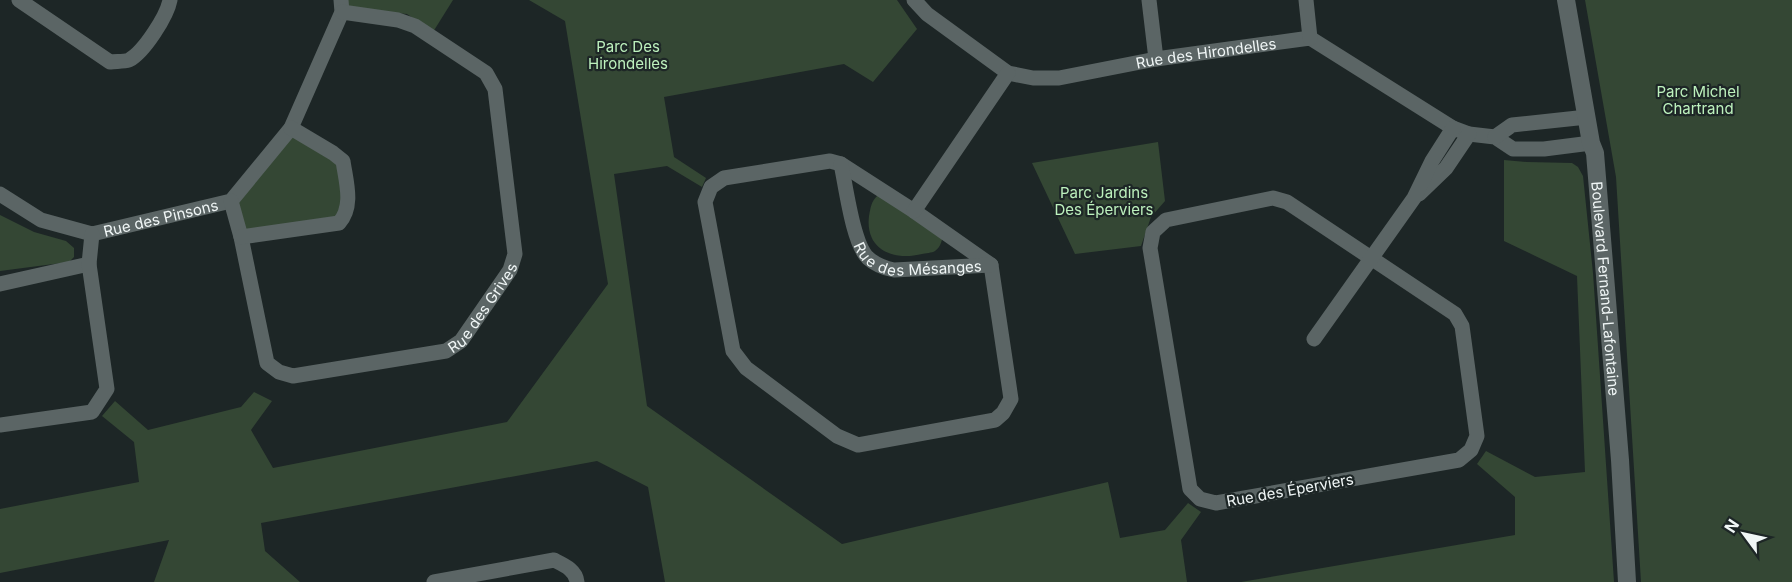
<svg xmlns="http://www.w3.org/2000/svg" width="1792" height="582" viewBox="0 0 1792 582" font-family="Inter,sans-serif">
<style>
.green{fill:#344734}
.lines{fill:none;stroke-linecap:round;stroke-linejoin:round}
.street{stroke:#5b6565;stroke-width:15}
.secondary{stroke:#5b6565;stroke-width:18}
.labels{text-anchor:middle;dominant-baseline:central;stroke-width:4.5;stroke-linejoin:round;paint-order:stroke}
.park-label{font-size:15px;fill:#bdf1bd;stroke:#1d2626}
.street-label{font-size:15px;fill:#f0f6f6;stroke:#1d2626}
</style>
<rect width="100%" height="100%" fill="#1d2626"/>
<path class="green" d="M344,0H453L433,32L407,14L345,8Z
M529,0H897L917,29L873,82L844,64L664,97L674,157L706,178L702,187L667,166L614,174L647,406L842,544L1108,482L1120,538L1165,530L1188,503L1201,512L1181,540L1187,582H665L648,487L597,461L261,523L265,551L300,582H154L169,540L0,573V509L139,482L134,442L102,416L115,401L148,430L241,407L254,392L272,401L251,430L273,468L507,422L608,284L565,21Z
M1585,0H1792V582H1641L1616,177Z
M291,133L340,163L345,202L337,220L244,233L235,202Z
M1158,142L1165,201L1151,217L1141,246L1075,254L1032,163Z
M1504,160L1527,162L1572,163L1578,167L1583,176L1593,273L1614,582H1241L1515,535V497L1477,464L1486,451L1535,477L1585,472L1577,276L1504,241Z
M878,195L943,234C942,240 941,247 935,251C932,253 925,253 922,254C893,261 865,250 869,216C871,206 871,202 878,195Z
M0,215L34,232L66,241L74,248V257L69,262L0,271Z"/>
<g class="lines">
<g class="street">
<path d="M19,0L110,62C116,61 123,62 129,60C144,52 167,16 170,0"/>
<path id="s1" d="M914,0L927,14L1008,73L1033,78H1059L1156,59L1310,38L1453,128L1469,134L1495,137L1513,149H1544L1591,143"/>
<path d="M1149,0L1156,59"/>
<path d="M1306,0L1310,38"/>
<path d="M1495,137L1512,125L1587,117"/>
<path d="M830,161L841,164L914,211L991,265L1011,399L1003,413L995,420L858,445L837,436L746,368L733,351L705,202L711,187L724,178Z"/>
<path id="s2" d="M841,164C846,187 853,244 868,258C876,265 884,268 894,270L991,265"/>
<path id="s3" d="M0,194L41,220L92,234L231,201L291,128L342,12L341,0"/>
<path d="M1419,194L1446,168L1469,134"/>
<path d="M1273,198L1287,202L1455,314L1462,326L1477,436L1471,450L1459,460L1216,503L1200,499L1190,489L1150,248L1153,232L1166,220Z"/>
<path id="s4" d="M231,201L241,237L267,363L279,372L293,376L446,351L461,341L510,270L515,254L495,89L486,73L415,26L398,20L342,12"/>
<path d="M914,211L1008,73"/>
<path d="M241,237L339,223C354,206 346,182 343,161L333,153L291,128"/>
<path d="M0,284L89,264"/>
<path d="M1314,339L1414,198L1432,161L1453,128"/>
<path d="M0,425L92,412L107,389L89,264L92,234"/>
<path d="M434,582L554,560C564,565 576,570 577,582"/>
</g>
<path class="secondary" id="s5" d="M1566,0L1591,143L1595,153L1620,460L1627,582"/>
</g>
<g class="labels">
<g class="park-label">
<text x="628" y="46">Parc Des<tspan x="628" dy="17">Hirondelles</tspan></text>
<text x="1698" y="91">Parc Michel<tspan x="1698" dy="17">Chartrand</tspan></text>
<text x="1104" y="192">Parc Jardins<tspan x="1104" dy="17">Des Éperviers</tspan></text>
</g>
<g class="street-label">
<text stroke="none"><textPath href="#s1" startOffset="320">Rue des Hirondelles</textPath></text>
<text stroke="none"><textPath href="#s3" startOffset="172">Rue des Pinsons</textPath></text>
<text stroke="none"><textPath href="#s2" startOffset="148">Rue des Mésanges</textPath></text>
<text stroke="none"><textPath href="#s5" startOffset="292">Boulevard Fernand-Lafontaine</textPath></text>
<text stroke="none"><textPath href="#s4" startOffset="408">Rue des Grives</textPath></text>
<text transform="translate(1290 490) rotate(-10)">Rue des Éperviers</text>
</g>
</g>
<g transform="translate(1744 534) rotate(303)" stroke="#1d2626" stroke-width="4.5" paint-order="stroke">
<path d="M0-4.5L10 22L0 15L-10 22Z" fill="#f0f6f6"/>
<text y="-9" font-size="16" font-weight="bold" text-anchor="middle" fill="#f0f6f6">N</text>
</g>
</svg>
